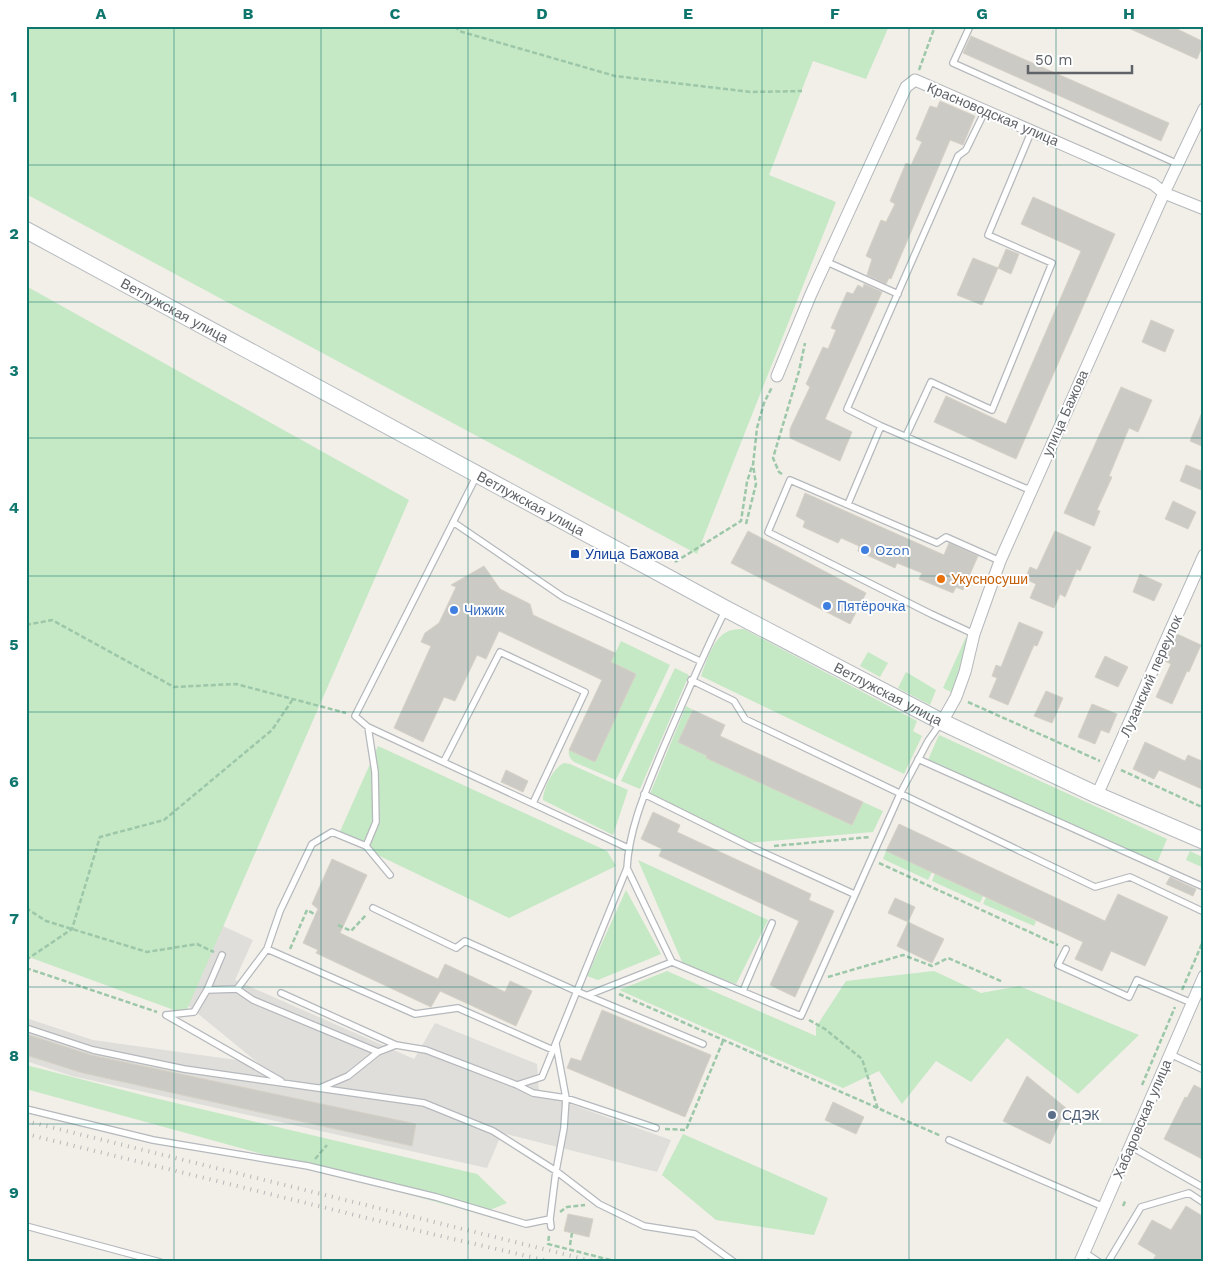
<svg xmlns="http://www.w3.org/2000/svg" width="1230" height="1288" viewBox="0 0 1230 1288" font-family="'Work Sans',sans-serif">
<style>
.industrial{fill:#e0deda}
.green{fill:#c5e8c5}
.building{fill:#cccac5;stroke:#d6d1c6}
.lines{fill:none;stroke-linecap:round;stroke-linejoin:round}
.lane-casing{stroke:#b5b8bc;stroke-width:8}
.street-casing{stroke:#b5b8bc;stroke-width:13}
.secondary-casing{stroke:#b6babf;stroke-width:18}
.path{stroke:#9cc7a9;stroke-width:2.5;stroke-dasharray:5 2.5;stroke-linecap:butt}
.lane{stroke:#fff;stroke-width:5.5}
.street{stroke:#fff;stroke-width:11}
.secondary{stroke:#fff;stroke-width:16}
.rail{stroke:#b6b7b8;stroke-width:4;stroke-dasharray:1 6;stroke-linecap:butt}
.grid{fill:none;stroke:#0f766e;stroke-width:1;stroke-opacity:0.55}
.shop-dot{fill:#3f7fe0;stroke:#fff;stroke-width:2}
.transit-dot{fill:#1a4fb4;stroke:#fff;stroke-width:2}
.food-dot{fill:#e8710a;stroke:#fff;stroke-width:2}
.service-dot{fill:#5c6f8a;stroke:#fff;stroke-width:2}
.labels{text-anchor:middle;dominant-baseline:central;stroke-width:4;stroke-linejoin:round;paint-order:stroke}
.street-label{font-size:14px;fill:#5f6368;stroke:#fff}
.shop-label{font-size:14px;fill:#366cbe;stroke:#fff;text-anchor:start}
.transit-label{font-size:14px;fill:#164399;stroke:#fff;text-anchor:start}
.food-label{font-size:14px;fill:#c56008;stroke:#fff;text-anchor:start}
.service-label{font-size:14px;fill:#4e5e75;stroke:#fff;text-anchor:start}
.neatline{fill:none;stroke:#0f766e;stroke-width:2}
.grid-label{font-size:16px;text-anchor:middle;font-weight:bold;fill:#0f766e}
</style>
<rect width="100%" height="100%" fill="#f1efe8"/>
<path class="industrial" d="M208,919L253,940L235,980L414,1059L435,1023L537,1064L539,1093L671,1140L657,1172L502,1133L487,1168L72,1076L26,1061V1018L93,1040L258,1063L175,995Z"/>
<path class="green" d="M26,26H889L866,79L813,61L769,175L836,202L697,554L26,194Z
M26,286L409,500L185,1014L26,956Z
M744,629L917,721L913,731L922,736L904,774L701,676C707,660 714,634 732,630C736,629 741,629 744,629Z
M966,637L967,642L953,693L943,688Z
M621,641L670,665L616,780L574,762C570,758 568,755 569,750L595,762L636,674L611,662Z
M868,652L888,663L880,677L860,666Z
M675,668L689,675L640,789L621,781Z
M906,672L936,690L930,705L898,688Z
M686,706L693,710L678,742L707,756L706,758L852,825L863,802L883,811L873,832L748,843L650,794Z
M939,735L1167,839L1157,863L928,760Z
M378,746L607,851L616,866L509,918L338,836Z
M564,763L570,764L628,790L613,835L543,800C543,789 553,768 564,763Z
M886,851L932,872L928,880L883,859Z
M1190,851L1204,858V868L1186,860Z
M638,860L768,920L736,984L683,964Z
M935,873L983,896L980,903L932,881Z
M626,890L661,954L598,980L587,976Z
M986,897L1036,921L1034,926L983,904Z
M667,971L816,1036V1027L846,981L934,971L981,993L1019,986L1139,1035L1078,1094L1007,1038L971,1082L936,1061L902,1104L879,1071L843,1088L619,990Z
M26,1065L146,1096L477,1174L507,1203L480,1214L26,1089Z
M683,1134L828,1198L814,1235L716,1220L662,1175Z"/>
<path class="building" d="M1124,26H1171L1204,42L1197,59Z
M971,36L1169,123L1161,141L963,53Z
M940,101L975,116L963,145L950,140L891,279L889,278L886,284L867,275L872,259L866,256L881,220L886,222L895,204L890,201L906,163L911,165L922,142L916,139L930,106L937,108Z
M1033,197L1115,234L1016,459L934,422L946,396L1006,424L1081,251L1021,224Z
M1006,249L1019,254L1011,274L998,268Z
M973,258L998,268L982,305L957,295Z
M864,284L882,292L825,419L852,432L840,461L790,438V429L810,387L806,384L823,347L828,349L836,330L831,328L847,292L853,294L858,285L863,288Z
M1151,320L1174,330L1165,352L1142,342Z
M1121,387L1152,400L1138,432L1129,428L1109,476L1112,477L1097,510L1100,511L1094,526L1064,513Z
M1203,410H1204V447L1190,441Z
M1186,465L1204,472V491L1180,481Z
M805,493L944,555L949,543L978,556L963,590L956,587L953,593L919,579L922,573L897,563L895,568L858,551L859,546L841,538L838,543L803,527L805,521L796,516Z
M1173,501L1196,512L1188,529L1165,519Z
M748,531L866,593L850,624L731,563Z
M1055,531L1091,547L1080,571L1077,569L1065,597L1060,594L1054,608L1030,598L1036,584L1025,579L1030,567L1037,570Z
M484,566L500,589L530,604L533,615L615,653L611,662L636,674L595,762L569,750L602,680L499,631L486,659L477,655L455,701L444,697L423,742L394,728L431,646L421,642L425,633L439,623L456,587L451,585Z
M1140,574L1162,584L1154,601L1133,592Z
M1019,622L1043,632L1037,646L1034,645L1008,705L989,697L997,678L992,676L996,665L1001,667Z
M1177,634L1201,645L1189,672L1187,671L1172,704L1156,697L1171,664L1165,661Z
M1105,656L1128,667L1118,687L1095,677Z
M1046,691L1063,698L1052,723L1034,716Z
M1092,704L1117,714L1109,733L1101,730L1095,744L1078,737Z
M693,710L725,725L720,736L863,802L852,825L706,758L707,756L678,742Z
M1145,742L1185,761L1188,755L1204,762V790L1159,770L1154,779L1133,769Z
M506,770L528,781L523,792L501,782Z
M653,812L680,825L677,832L811,894L809,900L834,911L795,997L770,985L799,921L659,856L662,849L641,839Z
M899,824L1105,921L1118,894L1168,917L1145,966L1111,951L1102,971L1075,959L1083,942L886,851Z
M332,859L367,875L340,933L438,979L445,964L505,992L510,981L532,991L516,1026L440,991L431,1007L316,953L318,950L303,943L318,909L312,904Z
M1170,877L1196,889L1193,896L1166,884Z
M895,898L915,907L908,922L888,913Z
M908,922L944,939L932,963L897,946Z
M602,1010L711,1055L685,1117L567,1068L571,1058L581,1061Z
M26,1034L91,1055L416,1124L412,1146L83,1073L26,1055Z
M1027,1076L1066,1108L1050,1144L1003,1121Z
M1194,1085L1204,1090V1160L1164,1139L1185,1097L1187,1098Z
M833,1102L864,1117L856,1134L825,1120Z
M1186,1206L1204,1217V1262H1152L1156,1255L1138,1244L1152,1220L1171,1230Z
M568,1214L593,1219L589,1237L564,1231Z"/>
<g class="lines">
<defs>
<path id="lane" d="M970,26L953,63L1178,164
M985,111L966,150L958,156L847,409L881,426L1025,488L1032,489
M827,262L898,294
M906,436L931,382L992,410L1052,263L988,235L1032,130
M477,475L355,716L368,727L628,848
M848,504L881,426
M453,522L563,597L700,661
M974,634L931,614L768,532L790,480L937,543L946,537L1000,561
M691,680L734,701L745,719L1095,887L1130,877L1204,912
M368,727L375,772L376,822L366,846L390,875
M918,759L1204,887
M444,761L500,652L585,692L533,803
M644,794L753,848L854,894
M627,868L672,962L801,1016L900,794L928,741L940,724
M373,908L456,948L465,941L576,991L703,1044
M267,949L415,1014L458,1008L553,1050
M1066,949L1058,965L1129,997L1137,980L1192,1003
M237,989L253,1000L378,1052L396,1045
M207,990L222,955
M743,991L772,923
M281,993L396,1045L426,1050L517,1085L542,1077L627,868C629,827 647,788 662,751C682,704 702,657 725,611
M588,995L672,962
M166,1015L194,1012L207,990L237,989L267,949L280,911L312,844L332,832L366,846
M166,1015L281,1081
M26,1028L93,1050L184,1069L424,1103L493,1131L556,1171L599,1204L644,1226L695,1234L734,1262
M1170,1054L1204,1070
M517,1085L533,1093L566,1098L656,1128
M320,1088L348,1076L378,1052
M26,1109L153,1140L308,1166L436,1197L526,1224L550,1219
M949,1140L1104,1207
M1130,1146L1204,1188
M26,1226L160,1262
M551,1227L550,1219L556,1171L564,1128L566,1098L556,1044
M1084,1252L1099,1262
M1108,1262L1141,1207L1189,1193L1204,1203"/>
<path id="street" d="M777,376L811,294L906,87L915,80L1153,184L1164,193L1204,209
M942,722L956,697L965,672L974,634L1000,561L1164,193L1204,109
M1097,795L1204,555
M1080,1262L1204,976"/>
<g id="secondary">
<path id="s1" d="M26,230L726,609L942,722L1097,795L1204,841"/>
</g>
</defs>
<use href="#lane" class="lane-casing"/>
<use href="#street" class="street-casing"/>
<use href="#secondary" class="secondary-casing"/>
<path class="path" d="M455,26L459,31L615,76L751,92L802,91
M919,70L935,26
M782,474L779,472L773,458L799,371L805,343
M746,524L756,484L753,465L757,428L764,403L772,387
M675,562L741,521L747,482L752,466
M26,625L52,620L174,687L236,684L346,713
M968,702L1100,761
M1121,770L1204,808
M774,846L870,837
M879,863L1058,945
M26,908L46,921L147,952L197,944L214,952
M338,925L351,931L366,915
M290,949L307,910L316,915
M26,960L72,929L100,837L164,820L272,730L293,699
M26,968L157,1012
M828,977L903,955L932,966L948,958L1003,982
M1182,990L1204,939
M619,994L941,1136
M809,1020L825,1029L862,1059L878,1109
M1142,1085L1175,1007
M665,1129L686,1130L723,1041
M315,1159L327,1145
M1123,1206L1126,1199
M560,1212L567,1207L585,1205
M549,1236L548,1244L618,1262
M570,1245L572,1233"/>
<use href="#lane" class="lane"/>
<use href="#street" class="street"/>
<use href="#secondary" class="secondary"/>
<path class="rail" d="M26,1121L596,1262
M26,1134L436,1235L553,1262"/>
</g>
<path class="grid" d="M174,26V1262M321,26V1262M468,26V1262M615,26V1262M762,26V1262M909,26V1262M1056,26V1262M26,165H1204M26,302H1204M26,438H1204M26,576H1204M26,712H1204M26,850H1204M26,987H1204M26,1124H1204"/>
<g class="shop-dot">
<circle cx="865" cy="550" r="5"/>
<circle cx="827" cy="606" r="5"/>
<circle cx="454" cy="610" r="5"/>
</g>
<rect class="transit-dot" x="570" y="549" width="10" height="10" rx="2.5"/>
<circle class="food-dot" cx="941" cy="579" r="5"/>
<circle class="service-dot" cx="1052" cy="1115" r="5"/>
<g class="labels">
<g class="street-label">
<text transform="translate(993 114) rotate(23)">Красноводская улица</text>
<text stroke="none"><textPath href="#s1" startOffset="169">Ветлужская улица</textPath></text>
<text transform="translate(1065 413) rotate(-66)">улица Бажова</text>
<text stroke="none"><textPath href="#s1" startOffset="574">Ветлужская улица</textPath></text>
<text transform="translate(1151 676) rotate(-66)">Лузанский переулок</text>
<text stroke="none"><textPath href="#s1" startOffset="979">Ветлужская улица</textPath></text>
<text transform="translate(1142 1119) rotate(-67)">Хабаровская улица</text>
</g>
<g class="shop-label">
<text x="875" y="550">Ozon</text>
<text x="837" y="606">Пятёрочка</text>
<text x="464" y="610">Чижик</text>
</g>
<g class="transit-label">
<text x="585" y="554">Улица Бажова</text>
</g>
<g class="food-label">
<text x="951" y="579">Укусносуши</text>
</g>
<g class="service-label">
<text x="1062" y="1115">СДЭК</text>
</g>
</g>
<rect width="1230" height="1288" fill="none" stroke="#ffffff" stroke-width="55"/>
<path d="M1028 65v8h104v-8" fill="none" stroke="#5f6368" stroke-width="2.5"/>
<text x="1035" y="65" font-size="15" fill="#5f6368" stroke="#ffffff" stroke-width="4" paint-order="stroke">50 m</text>
<rect x="28" y="28" width="1174" height="1232" class="neatline"/>
<g class="grid-label">
<text x="101" y="19">A</text>
<text x="248" y="19">B</text>
<text x="395" y="19">C</text>
<text x="542" y="19">D</text>
<text x="688" y="19">E</text>
<text x="835" y="19">F</text>
<text x="982" y="19">G</text>
<text x="1129" y="19">H</text>
<text x="14" y="102">1</text>
<text x="14" y="239">2</text>
<text x="14" y="376">3</text>
<text x="14" y="513">4</text>
<text x="14" y="650">5</text>
<text x="14" y="787">6</text>
<text x="14" y="924">7</text>
<text x="14" y="1061">8</text>
<text x="14" y="1198">9</text>
</g>
</svg>
